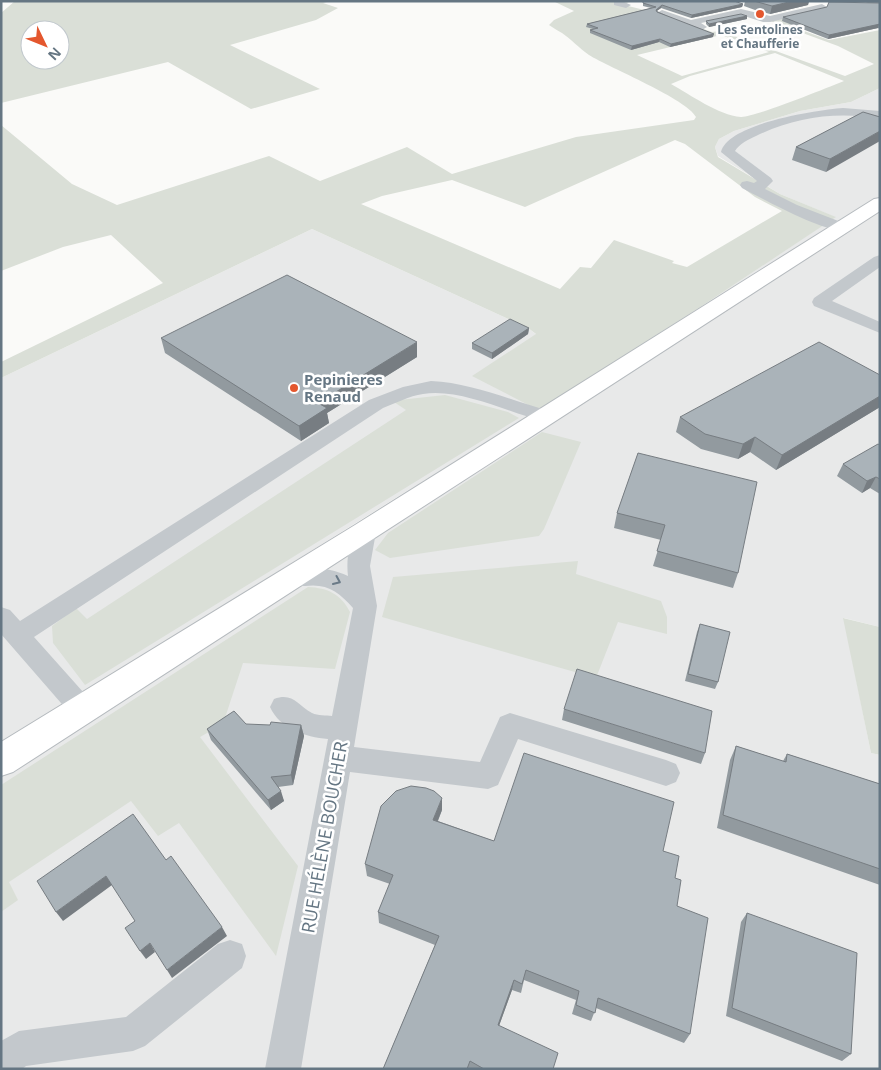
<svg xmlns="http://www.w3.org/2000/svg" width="881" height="1070" viewBox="0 0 881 1070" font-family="'Open Sans',sans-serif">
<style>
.built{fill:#e8e9e9;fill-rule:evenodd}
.green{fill:#dadfd7;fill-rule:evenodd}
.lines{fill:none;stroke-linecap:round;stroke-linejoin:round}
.major-casing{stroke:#b5babe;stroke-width:2}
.minor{fill:#c3c8cc;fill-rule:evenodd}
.major{fill:#fff;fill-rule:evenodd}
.wall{fill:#929a9f}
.shaded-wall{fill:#777d82}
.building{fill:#aab3b9;stroke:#777d82}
.oneway{stroke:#6a7a87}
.poi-dot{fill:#e4572e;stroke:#fff;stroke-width:2}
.labels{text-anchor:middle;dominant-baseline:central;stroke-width:5;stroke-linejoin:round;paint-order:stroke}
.far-poi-label{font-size:12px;font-weight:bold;fill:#657683;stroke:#fff}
.poi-label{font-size:15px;font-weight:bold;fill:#657683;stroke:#fff;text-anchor:start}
.near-street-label{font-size:18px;fill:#657683;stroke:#fff}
</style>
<rect width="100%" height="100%" fill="#fafaf8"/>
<path class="built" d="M880,88V627L844,618L871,753L880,755V1069H1V378L312,229L528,328L537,335L702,306L835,217L780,194L718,156L715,147L719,139L734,131L800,111L851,102ZM418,484L349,529L231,601Z"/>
<path class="green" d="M15,1H331L323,3L338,8L316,20L230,45L320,89L251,109L168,62L1,103V13ZM30,30H60V60H30Z
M553,1H630L624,5L661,14L712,32L720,31L845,76L874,64L838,46L770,21L791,15L796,26L793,27L829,40L880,30V88L851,102L800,111L734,131L719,139L715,147L718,157L780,194L836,217L702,306L538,410L472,376L536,334L528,328L312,229L1,378V362L163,283L111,235L63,247L1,271V125L72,184L117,205L269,156L320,181L407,147L452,174L576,137L694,120L696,117C687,99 610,68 589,55C579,48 571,39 562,33C557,30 553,28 549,25L554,20L574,11ZM721,35L769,52L682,76L637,55ZM775,53L844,81C829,87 753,118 741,117C718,115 691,95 671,84L690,76ZM675,140L685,144L755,197L782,211L687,267L672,263L674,261L614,240L591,268L580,267L560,289L361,204L382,196L452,180L525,207Z
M445,395L508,412L519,418L85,685L53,643L52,626L76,608L87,619L406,410L394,402L399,400Z
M542,432L581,442L544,529L539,536L390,558L375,550L388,533Z
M578,561L576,574L661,601L667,617V634L618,622L596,678L382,617L393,577Z
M308,587C328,588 341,594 350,612L335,669L243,663L223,724L200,737L298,866L276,956L179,823L158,836L131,801L9,882L18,900L1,912V785Z
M843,618L880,627V755L871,753Z"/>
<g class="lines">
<defs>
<path id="major" d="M880,198V211L13,772L1,776V742L355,525L874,199Z"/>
</defs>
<use href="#major" class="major-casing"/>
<path class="minor" d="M614,1H622L631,5L626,8L614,5Z
M822,4L827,7L825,9L770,22H763L741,15L701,23L707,27L702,30L657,13L662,10L691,20L741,9L770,16Z
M843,108L880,111V119C838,111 795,117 756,136C749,139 739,144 735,151L771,178L773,181L765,189L797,205L846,224L848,227L846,230C828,235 761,198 742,188L740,185L742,182L747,181L754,183L757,181L721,152C728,123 818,110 843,108Z
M880,255V267L832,301L880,322V333L814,306L812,302L814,298L874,257Z
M431,381C473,383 512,401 553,412L556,416L553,420L546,422C509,413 461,388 423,394C409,396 396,403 383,408L34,637L92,702L96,710L92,718L83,722L74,718L1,634V607L10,610L20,621L369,400L403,387Z
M365,524L373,526L376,532L370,566L377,606L354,747L480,762L500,717L510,713L666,760L676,764L680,773L676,782L666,786L518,739L498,785L488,789L350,772L301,1069H265L328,739C305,737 280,729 270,707L274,699C293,692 297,705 312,713C318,716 326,715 332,716L353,608C339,592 327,583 305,586C296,586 290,588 282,585L278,579L282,573C304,566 326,566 348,576C346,561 349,539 357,526Z
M230,940L242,944L246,956L242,968L145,1046L133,1051L26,1066L22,1069H1V1041L19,1031L126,1017L218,944Z"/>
<use href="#major" class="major"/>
</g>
<path class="wall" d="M643,1L743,4L742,7L691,18L661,8L657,11L713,37L670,47L659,42L631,50L590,33V30L593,29L586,27L587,24L651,8L643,6Z
M745,1H809L808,5L770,14L755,10L744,6Z
M863,1H880V29L878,28L828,39L782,21L783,17L868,3Z
M747,16V19L709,27L706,24V21Z
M863,112L826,172L792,160L796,147Z
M529,328L528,334L492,359L472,349V343Z
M161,338L417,357L327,413L329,423L301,441L165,353Z
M880,375V407L776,470L750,452L738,459L701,449L676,432L680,417Z
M880,445V494L870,488L862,493L837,476L843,464Z
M638,453L738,573L733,588L653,566L661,540L614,528L617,513Z
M700,624L718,682L715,689L685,681L697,632Z
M564,709L705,753L701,764L562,720Z
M270,725H301L304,736L293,785L278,787L284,801L271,810L211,740L207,729Z
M736,746L783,761L787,754L880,784V885L717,828L730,760Z
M442,810L438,821L494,841L663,851L675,878L677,906L690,1034L684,1043L596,1008L591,1021L572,1014L576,1000L524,980L521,993L512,990L499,1026L553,1069H383L435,945L379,923L378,912L390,884L367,876L365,864Z
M747,913L851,1054L842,1061L726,1016L741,922Z"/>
<path class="shaded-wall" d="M793,1H809L808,5L770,14L772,6Z
M743,4L742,7L691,18L692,15Z
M662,5L661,8L655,12L656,10Z
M747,16V19L709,27V24Z
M879,24L878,28L828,39L829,35Z
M714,34L713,37L670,47L671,44Z
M660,39L659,42L631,50L632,46Z
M880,131V141L826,172L830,159Z
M529,328L528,334L492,359V353Z
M417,342V357L327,413L329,423L301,441L299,426L318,403Z
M880,396V407L776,470L782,455Z
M755,437L750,452L738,459L743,444Z
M876,477L870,488L862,493L867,481Z
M301,725L304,736L293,785L291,775Z
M281,791L284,801L271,810L268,800Z
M442,798V810L433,832V820Z
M106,876L112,885L63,921L56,912Z
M222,927L227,936L172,978L167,970Z
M150,943L155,952L146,959L140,951Z
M514,980L512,990L496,1034L498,1025Z"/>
<path class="building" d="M643,1H734L743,4L692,15L662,5L656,10L657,12L714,34L671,44L660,39L632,46L590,30L598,28L587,24L656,7L643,3Z
M754,1H793L772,6Z
M829,2L880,3V24L829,35L783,17L827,7Z
M741,14L747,16L709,24L706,21Z
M863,112L880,117V131L830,159L796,147Z
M287,275L417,342L318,403L327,408L299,426L161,338Z
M510,319L529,328L492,353L472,343Z
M819,342L880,375V396L782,455L755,437L743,444L705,434L680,417Z
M878,444L880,445V479L876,477L867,481L843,464Z
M638,453L757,482L738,573L657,551L665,525L617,513Z
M700,624L730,632L718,682L688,674Z
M577,669L712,711L705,753L564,709Z
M234,711L246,724L270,725L271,722L301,725L291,775L271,777L281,791L268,800L207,729Z
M736,746L786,762L787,754L880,784V869L723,815Z
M524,753L674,802L663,851L679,856L675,878L681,880L677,906L708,918L690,1034L598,998L595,1013L576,1005L579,991L526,970L522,984L514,980L498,1025L558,1053L553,1069H484L470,1061L467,1069H383L439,936L378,912L393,875L365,864L381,806L396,791L411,786L426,788L434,791L442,798L433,820L494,841Z
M133,814L166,860L171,856L222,927L167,970L150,943L140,951L125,928L135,921L106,876L56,912L37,881Z
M747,913L857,953L851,1054L732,1008Z"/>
<defs><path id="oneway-chevron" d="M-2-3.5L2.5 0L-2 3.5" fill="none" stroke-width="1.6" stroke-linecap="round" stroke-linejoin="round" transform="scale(1.25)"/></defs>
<use class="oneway" href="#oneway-chevron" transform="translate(337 581) rotate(24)"/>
<g class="poi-dot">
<circle cx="760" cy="14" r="5"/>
<circle cx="294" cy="388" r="5"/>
</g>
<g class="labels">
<g class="far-poi-label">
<text x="760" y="29">Les Sentolines<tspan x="760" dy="14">et Chaufferie</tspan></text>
</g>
<g class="poi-label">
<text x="304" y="379">Pepinieres<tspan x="304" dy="17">Renaud</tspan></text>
</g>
<g class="near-street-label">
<text transform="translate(324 837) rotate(-80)">RUE HÉLÈNE BOUCHER</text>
</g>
</g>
<rect width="881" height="1070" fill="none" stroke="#657683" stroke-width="5"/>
<g transform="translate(45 45) rotate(133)"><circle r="24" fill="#ffffff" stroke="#c1c8cd"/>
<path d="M0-4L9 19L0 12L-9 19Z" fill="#e4572e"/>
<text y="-8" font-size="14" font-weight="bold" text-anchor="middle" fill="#657683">N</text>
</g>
</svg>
